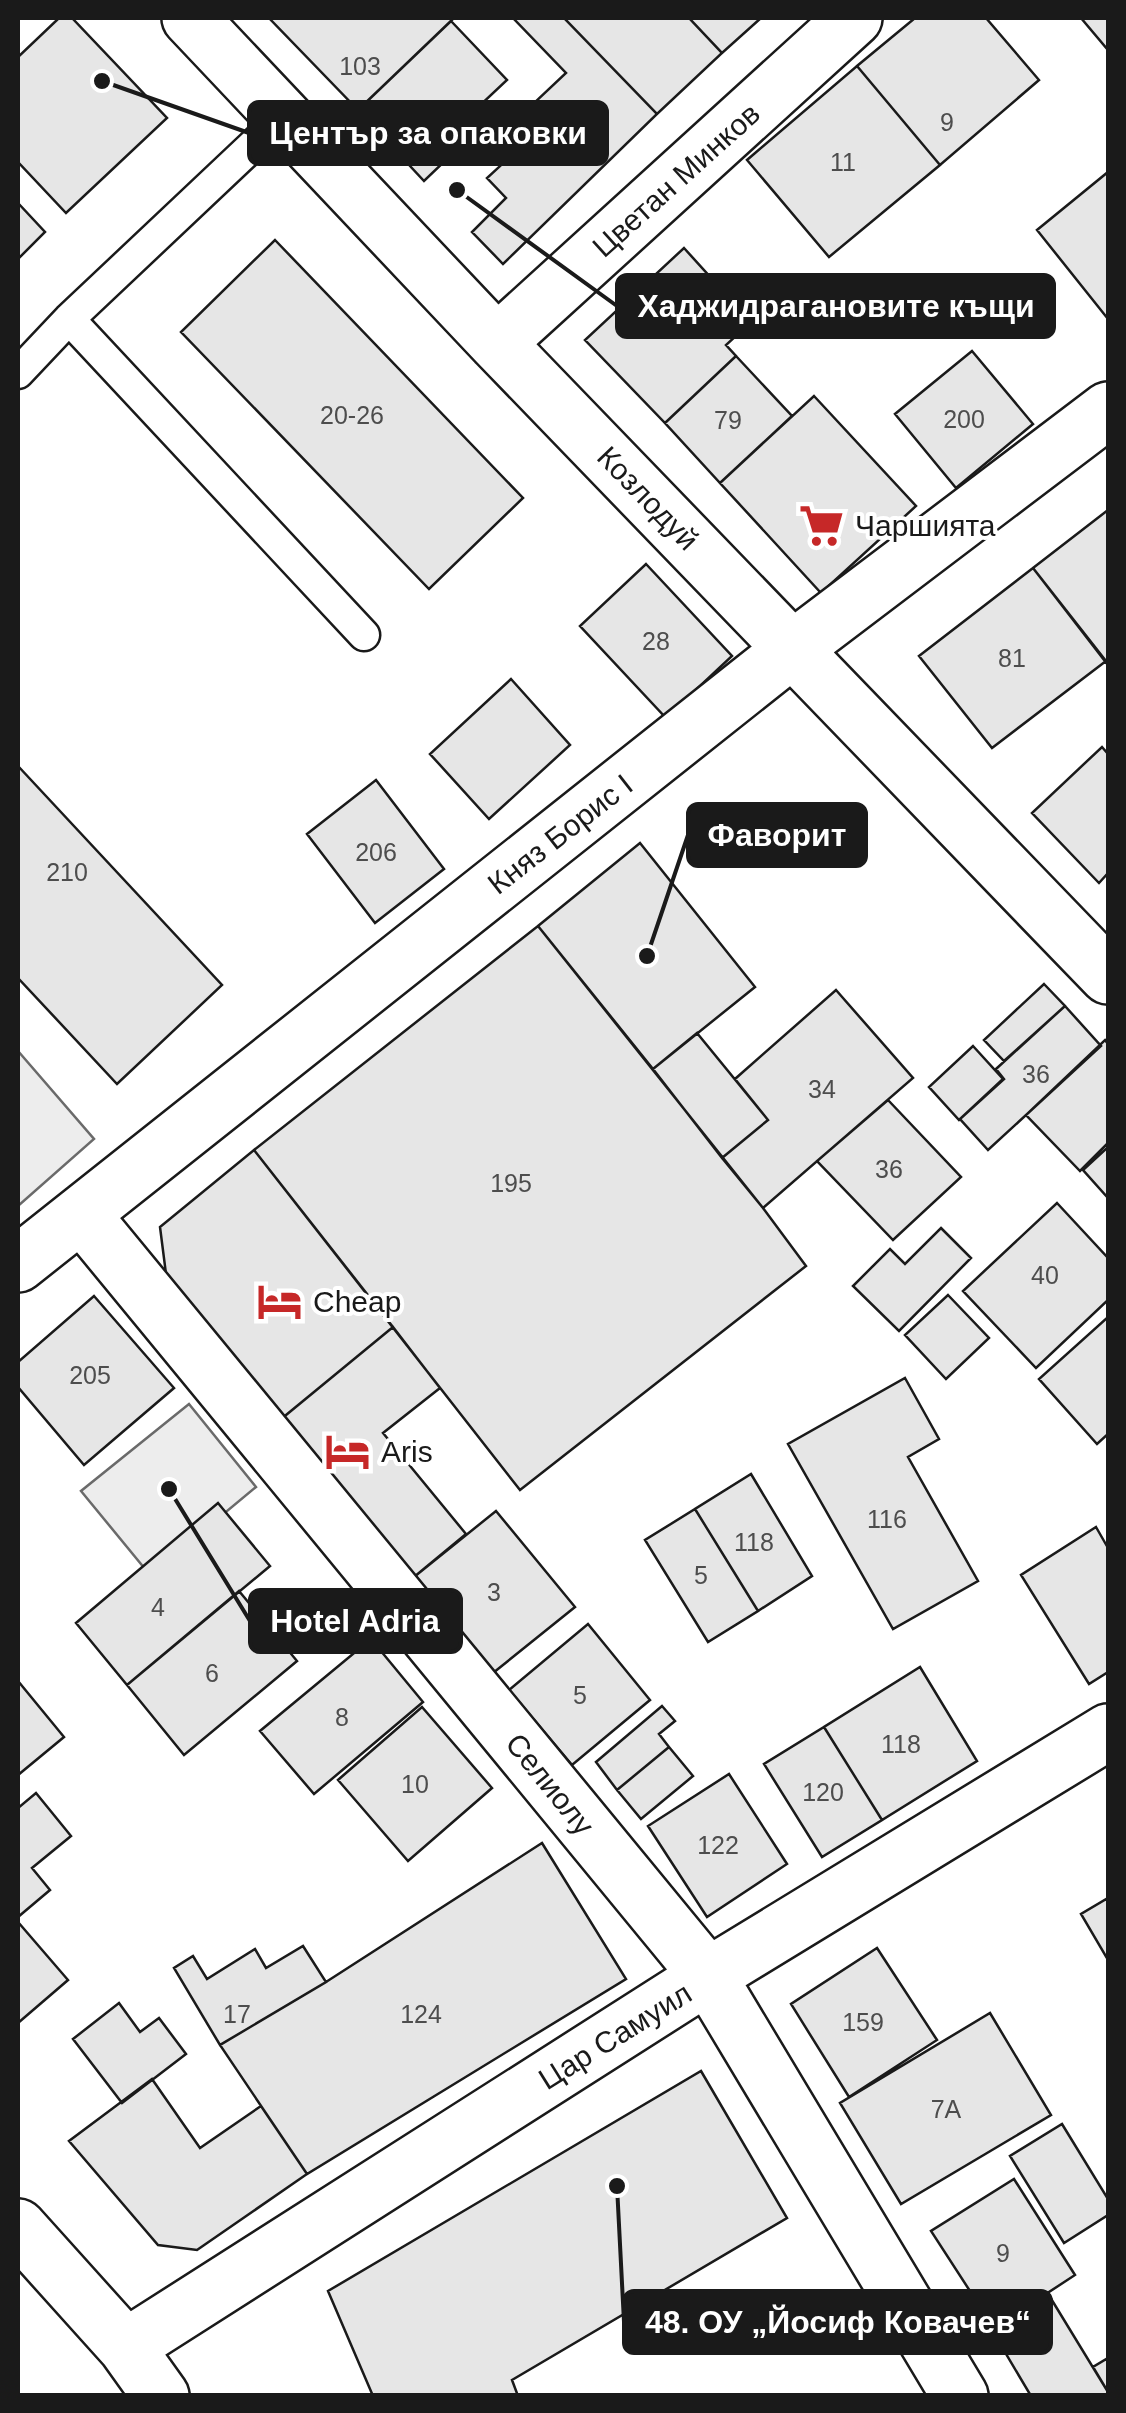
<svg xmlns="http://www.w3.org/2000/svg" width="1126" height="2413" viewBox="0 0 1126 2413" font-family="Arial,sans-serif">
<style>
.built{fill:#ededed;stroke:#6a6a6a;stroke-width:2.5}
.building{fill:#e6e6e6;stroke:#1a1a1a;stroke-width:2.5}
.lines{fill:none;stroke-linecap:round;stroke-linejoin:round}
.service-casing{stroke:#1a1a1a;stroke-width:35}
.minor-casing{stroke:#1a1a1a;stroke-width:60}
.service{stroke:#fff;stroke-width:30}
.minor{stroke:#fff;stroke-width:55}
.labels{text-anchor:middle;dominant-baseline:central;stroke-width:8;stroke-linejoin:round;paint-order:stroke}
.number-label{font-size:25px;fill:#4d4d4d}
.street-label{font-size:30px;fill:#1a1a1a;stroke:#fff}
.poi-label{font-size:30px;fill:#1a1a1a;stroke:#fff;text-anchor:start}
.leader{fill:none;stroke:#1a1a1a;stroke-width:4}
.callout-dot{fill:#1a1a1a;stroke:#fff;stroke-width:4}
.callout{fill:#1a1a1a;stroke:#1a1a1a;stroke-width:4}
.callout-label{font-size:32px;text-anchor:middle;font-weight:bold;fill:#fff}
</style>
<rect width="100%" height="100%" fill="#fff"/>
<path class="built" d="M18,1051L94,1139L18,1206Z
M189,1404L256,1487L150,1575L81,1491Z"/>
<path class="building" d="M59,18H72L167,118L66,213L18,162V57Z
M269,18H454L358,110Z
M513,18H564L657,114L503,264L472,232L506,198L487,178L512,155L497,138L566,73Z
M564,18H689L722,53L657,114Z
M689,18H761L722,53Z
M915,18H986L1039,80L940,165L857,66Z
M1081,18H1108V50Z
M451,21L507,80L459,125L470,137L424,181L358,110Z
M857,66L940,165L829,257L747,160Z
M1108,172V319L1037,230Z
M18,203L45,232L18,259Z
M275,240L523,498L429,589L181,332Z
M684,248L751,322L726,345L736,356L665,423L585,340Z
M972,351L1033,424L956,488L895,414Z
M736,356L792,416L720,483L665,423Z
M814,396L916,506L821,593L720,483Z
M1108,510V665L1033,568Z
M646,564L732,656L666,718L580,626Z
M1033,568L1106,661L992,748L919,656Z
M511,679L570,745L489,819L430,754Z
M1102,747L1108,754V873L1099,883L1032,813Z
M18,766L222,985L117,1084L18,978Z
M376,780L444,869L375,923L307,834Z
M640,843L755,987L653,1069L538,926Z
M538,926L763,1208L806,1266L520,1490L254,1150Z
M1044,984L1065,1006L1004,1061L984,1040Z
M836,990L913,1078L763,1208L722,1158L768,1120L735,1079Z
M1065,1006L1101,1046L988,1150L960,1119L1004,1079L996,1069Z
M697,1033L768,1120L722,1158L653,1069Z
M1105,1040L1108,1044V1143L1080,1171L1026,1115Z
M973,1046L1003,1079L959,1120L929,1087Z
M888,1100L961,1177L893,1240L817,1161Z
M1108,1147V1198L1083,1170Z
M254,1150L393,1327L280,1420L166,1274L160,1227Z
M1057,1203L1108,1258V1300L1036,1368L963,1291Z
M941,1228L971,1258L899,1331L853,1286L890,1249L905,1264Z
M948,1295L989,1338L946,1379L905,1335Z
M94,1296L174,1388L84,1465L18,1387V1362Z
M1108,1317V1434L1097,1444L1039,1379Z
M393,1327L440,1388L383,1433L466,1534L414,1577L280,1420Z
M905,1378L939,1439L908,1457L978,1581L893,1629L788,1444Z
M751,1474L812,1576L758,1611L695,1509Z
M218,1503L270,1566L127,1685L76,1623Z
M695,1509L758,1611L708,1642L645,1540Z
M496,1511L575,1607L493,1673L414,1577Z
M1096,1527L1108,1548V1672L1089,1684L1021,1575Z
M239,1591L297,1661L184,1755L127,1685Z
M588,1624L650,1700L572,1765L509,1690Z
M371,1639L423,1702L314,1794L260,1731Z
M920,1667L977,1761L882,1820L824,1727Z
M18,1681L64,1737L18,1775Z
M662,1706L675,1721L659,1734L669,1747L617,1790L596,1762Z
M422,1707L492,1788L408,1861L338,1780Z
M824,1727L882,1820L822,1857L764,1764Z
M669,1747L693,1776L641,1819L617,1790Z
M729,1774L787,1864L707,1917L648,1826Z
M36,1793L71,1836L32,1868L50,1890L18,1917V1808Z
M542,1843L626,1979L307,2174L220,2045L326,1982Z
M1108,1898V1960L1081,1914Z
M18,1922L68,1980L18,2023Z
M303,1946L326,1982L220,2045L174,1968L193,1956L207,1979L255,1949L266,1968Z
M877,1948L937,2040L849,2097L791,2004Z
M119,2003L140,2032L159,2018L186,2054L122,2103L73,2039Z
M990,2013L1051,2115L901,2204L840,2103Z
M701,2071L787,2218L512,2380L518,2396H373L328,2291Z
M152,2079L200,2148L261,2106L307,2174L197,2250L158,2245L69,2141Z
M1062,2124L1108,2199V2215L1064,2243L1010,2156Z
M1014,2179L1075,2275L994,2328L931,2231Z
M1050,2297L1108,2392L1106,2396H1031L993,2332Z
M1108,2358V2392L1093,2367Z"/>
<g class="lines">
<defs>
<path id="service" d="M69,319L364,635
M18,373L69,319L283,117"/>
<path id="minor" d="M190,18L497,343L1108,976
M497,343L854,18
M82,1215L708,1976L960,2396
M18,1264L794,648L1108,410
M18,2227L126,2347L161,2396
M126,2347L708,1976L1108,1732"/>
</defs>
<use href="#service" class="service-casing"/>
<use href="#minor" class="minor-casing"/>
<use href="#service" class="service"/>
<use href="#minor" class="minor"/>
</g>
<defs>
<symbol id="supermarket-bare" viewBox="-9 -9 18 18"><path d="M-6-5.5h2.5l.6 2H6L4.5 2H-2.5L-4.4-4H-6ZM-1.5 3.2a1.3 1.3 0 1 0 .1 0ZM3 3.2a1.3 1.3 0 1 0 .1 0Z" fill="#c62828" stroke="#fff" stroke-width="2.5" paint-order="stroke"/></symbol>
<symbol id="hotel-bare" viewBox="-9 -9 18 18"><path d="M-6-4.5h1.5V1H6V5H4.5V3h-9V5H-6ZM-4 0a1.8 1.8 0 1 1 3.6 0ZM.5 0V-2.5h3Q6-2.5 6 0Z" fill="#c62828" stroke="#fff" stroke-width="2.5" paint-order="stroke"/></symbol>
</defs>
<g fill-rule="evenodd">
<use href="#supermarket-bare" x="790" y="494" width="63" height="63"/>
<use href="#hotel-bare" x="248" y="1270" width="63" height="63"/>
<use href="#hotel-bare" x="316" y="1420" width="63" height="63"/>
</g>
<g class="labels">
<g class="number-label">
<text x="360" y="66">103</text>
<text x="947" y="122">9</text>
<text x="843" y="162">11</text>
<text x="352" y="415">20-26</text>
<text x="964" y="419">200</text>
<text x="728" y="420">79</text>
<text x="656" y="641">28</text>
<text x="1012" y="658">81</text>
<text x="376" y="852">206</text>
<text x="67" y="872">210</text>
<text x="1036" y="1074">36</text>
<text x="822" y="1089">34</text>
<text x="889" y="1169">36</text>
<text x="511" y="1183">195</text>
<text x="1045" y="1275">40</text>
<text x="90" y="1375">205</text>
<text x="887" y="1519">116</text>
<text x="754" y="1542">118</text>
<text x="701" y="1575">5</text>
<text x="494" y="1592">3</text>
<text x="158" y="1607">4</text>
<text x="212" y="1673">6</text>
<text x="580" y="1695">5</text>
<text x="342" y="1717">8</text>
<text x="901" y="1744">118</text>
<text x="415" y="1784">10</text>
<text x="823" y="1792">120</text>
<text x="718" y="1845">122</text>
<text x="237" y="2014">17</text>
<text x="421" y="2014">124</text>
<text x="863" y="2022">159</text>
<text x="946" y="2109">7А</text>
<text x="1003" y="2253">9</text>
</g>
<g class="street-label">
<text transform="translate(676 180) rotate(-42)">Цветан Минков</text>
<text transform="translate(648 498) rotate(46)">Козлодуй</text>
<text transform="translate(560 834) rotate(-38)">Княз Борис I</text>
<text transform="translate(550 1784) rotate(51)">Селиолу</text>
<text transform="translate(615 2036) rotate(-32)">Цар Самуил</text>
</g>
<g class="poi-label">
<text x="855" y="525">Чаршията</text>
<text x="313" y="1301">Cheap</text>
<text x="381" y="1451">Aris</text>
</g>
</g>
<path class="leader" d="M102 81L249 133M457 190L617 306M647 956L688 835M169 1489L250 1621M617 2186L624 2322"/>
<g class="callout-dot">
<circle cx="102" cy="81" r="10"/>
<circle cx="457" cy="190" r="10"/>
<circle cx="647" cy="956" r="10"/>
<circle cx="169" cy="1489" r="10"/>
<circle cx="617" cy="2186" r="10"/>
</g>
<g class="callout">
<rect x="249" y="102" width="358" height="62" rx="10"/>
<rect x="617" y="275" width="437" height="62" rx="10"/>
<rect x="688" y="804" width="178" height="62" rx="10"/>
<rect x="250" y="1590" width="211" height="62" rx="10"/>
<rect x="624" y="2291" width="427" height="62" rx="10"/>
</g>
<g class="callout-label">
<text x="428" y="144">Център за опаковки</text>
<text x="836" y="317">Хаджидрагановите къщи</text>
<text x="777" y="846">Фаворит</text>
<text x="355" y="1632">Hotel Adria</text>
<text x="838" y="2333">48. ОУ „Йосиф Ковачев“</text>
</g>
<rect width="1126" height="2413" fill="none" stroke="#1a1a1a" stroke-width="40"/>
</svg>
